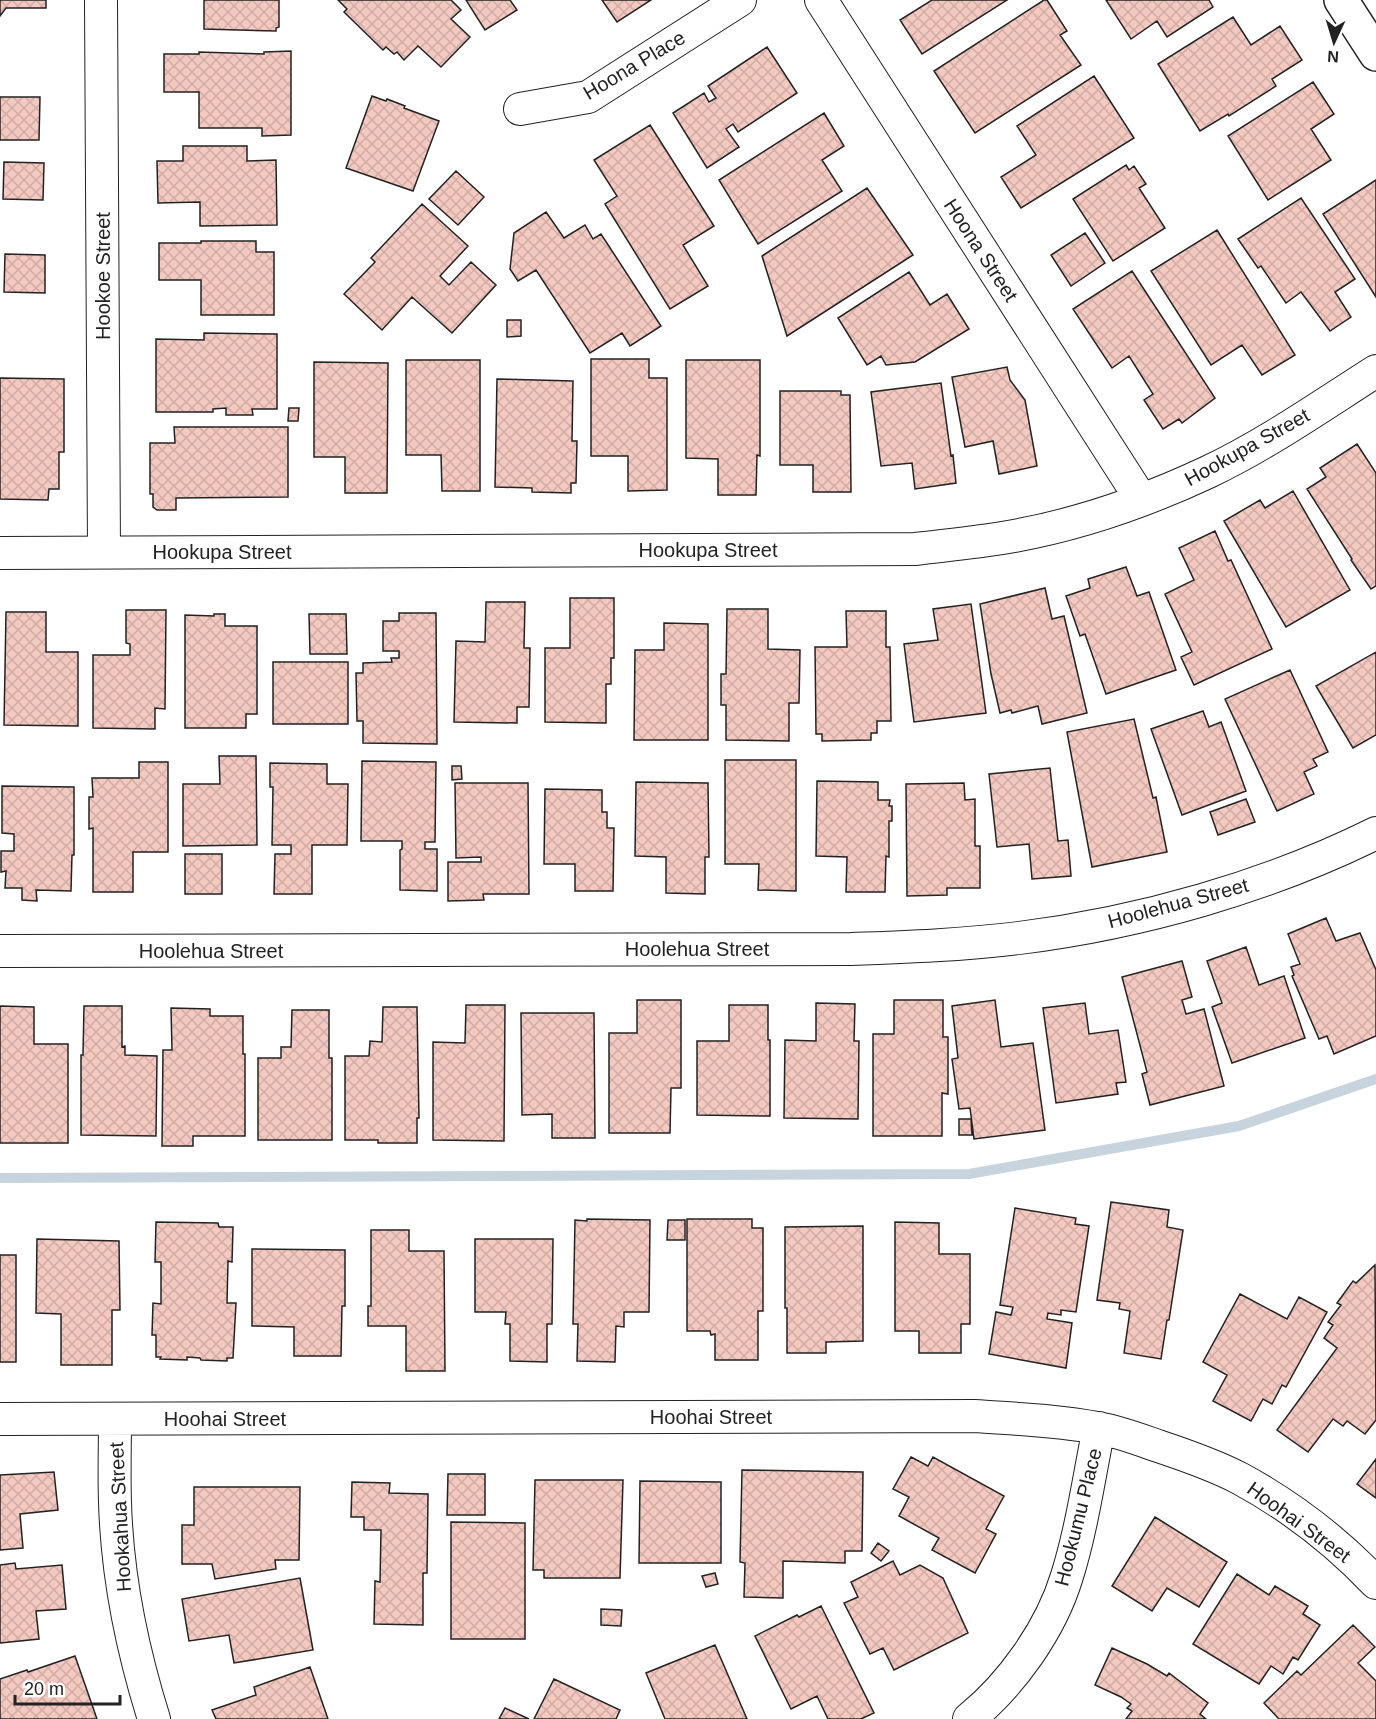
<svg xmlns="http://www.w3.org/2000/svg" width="1376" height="1719" viewBox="0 0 1376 1719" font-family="Arial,sans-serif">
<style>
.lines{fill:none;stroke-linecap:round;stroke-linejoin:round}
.stream{stroke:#c7d3dd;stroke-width:10}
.building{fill:url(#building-cross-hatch);stroke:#222;stroke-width:1.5}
.minor-casing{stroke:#222;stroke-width:34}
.tertiary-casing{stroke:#222;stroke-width:36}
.minor{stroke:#fff;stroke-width:32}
.tertiary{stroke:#fff;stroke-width:33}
.labels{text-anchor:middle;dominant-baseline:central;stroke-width:4.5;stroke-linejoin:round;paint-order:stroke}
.street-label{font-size:20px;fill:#222;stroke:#fff}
</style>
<defs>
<pattern id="building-cross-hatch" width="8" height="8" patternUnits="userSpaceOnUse" patternTransform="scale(1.5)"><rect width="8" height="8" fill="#f3c9c0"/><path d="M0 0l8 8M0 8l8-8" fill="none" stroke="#d0aca5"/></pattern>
</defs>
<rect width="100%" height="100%" fill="#fff"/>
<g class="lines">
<path class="stream" d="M0,1178L969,1174L1239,1126L1376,1079"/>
</g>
<path class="building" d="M0,0H46V8H6L0,16Z
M204,0H279V27L276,28V31L204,29Z
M338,0H451L461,10L451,19L470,37L441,67L418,46L404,60L397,52L394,54L386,47L383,50L344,12L347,9Z
M466,0H510L517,10L485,30Z
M602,0H651L617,22Z
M932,0H1007L922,54L900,20Z
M1044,0H1047L1067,31L1060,35L1081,65L975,133L934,71Z
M1106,0H1209L1213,7L1167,37L1157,21L1131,39Z
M1233,17L1251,45L1280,26L1302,60L1272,79L1276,86L1229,116L1228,114L1200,131L1158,64Z
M767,47L797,93L738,132L733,124L726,129L739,147L707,168L673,113L704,93L709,102L716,98L708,86Z
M291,51V135L262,136V128H199V92H164V54H199V52L264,54V52Z
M1094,76L1134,138L1021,208L1001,177L1036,155L1017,126Z
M1313,82L1334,114L1311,129L1331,160L1268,200L1228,136Z
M372,96L386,101L387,99L405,106L404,108L439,121L413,191L346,168Z
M0,97H40L39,140H0Z
M824,113L844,146L822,160L842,191L758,244L719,180Z
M650,125L714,226L683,245L708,286L670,309L605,204L617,196L594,160Z
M183,146H247V161L276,160L277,225L200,226V202L158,203L157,161H183Z
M4,162L44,163L43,200L3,199Z
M1126,165L1129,170L1134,166L1146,184L1139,188L1165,228L1113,261L1073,199Z
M456,171L484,197L458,225L429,199Z
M1376,180V297L1323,214Z
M867,188L913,255L787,336L762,256Z
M1301,198L1355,279L1335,292L1351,317L1330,331L1301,292L1286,303L1261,266L1258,268L1238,239Z
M422,204L468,246L440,276L449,285L471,262L496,285L452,333L412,297L382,330L344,294L375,262L371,258Z
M546,212L564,238L585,225L593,239L601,234L661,326L630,346L622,333L590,353L536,270L518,281L510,269L514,233Z
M1217,230L1295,355L1262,375L1242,345L1211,365L1151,271Z
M1085,233L1105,263L1071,286L1051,255Z
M201,241H256V252H274V315H201V280H159V243H201Z
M5,254L45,255V293L4,292Z
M1132,271L1215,398L1182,423L1179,419L1163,429L1144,400L1153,394L1129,356L1112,368L1073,309Z
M909,272L930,305L947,294L969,329L915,362L886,365L881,356L867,365L838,318Z
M507,320H521V336L507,337Z
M204,333L277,334V409H252L253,415H226V408L213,409V412H156V339L204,340Z
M591,359H649V378H667V490L628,491V456H591Z
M406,360H480V491H442L441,455H406Z
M686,360H760V456L757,455L756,495H718V459L686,458Z
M314,362L388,363L387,493H345V457H314Z
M1007,367L1010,380L1025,400L1037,466L999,474L993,441L965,447L952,377Z
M0,378L64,379V452H59V489H49L48,500L0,499Z
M497,379L573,381L572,441H577L576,483H571V493L532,492V488L495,487Z
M941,383L951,456L953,455L956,483L915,489L912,463L881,466L871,392Z
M780,391H841V395H850L851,492H813V465H780Z
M289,408H299L298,421H288Z
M174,427H288V497L176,498V510H157L153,507V494H150V443H175Z
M1357,444L1376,473V586L1371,589L1351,560L1352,559L1307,489L1326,477L1320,468Z
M1293,491L1350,590L1286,627L1224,521L1260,500L1265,508Z
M1215,531L1228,561L1231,560L1272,649L1194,685L1181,657L1192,652L1165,594L1194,580L1179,548Z
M1126,567L1137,596L1149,592L1176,670L1106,694L1085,634L1080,636L1066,596L1090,588L1088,579Z
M1045,588L1052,619L1064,616L1087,713L1042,724L1038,706L1012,713L1011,710L1000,713L991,674L980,604Z
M570,598H614V658H611V684H606V723L545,722V648H570Z
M486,602H525L524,648H530L529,707H517V723L454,722L456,641L485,642Z
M971,604L986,713L914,722L904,644L938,640L933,609Z
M727,609H768V649L800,650L799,703H789V741L726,740V705H721V674H726Z
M126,610H166L165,709L155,708V729L93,728V655H130V644L126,643Z
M846,611H886V647H890L891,721H877V733H871V740L822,741V734H816L815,647H847Z
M6,612H46V652H78V726L4,725Z
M399,613H436L437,744L363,743V721H357L356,673H363V663L392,662L391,658H399V651H383V621H399Z
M214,614H225V626H257V714H246V728H185V615L214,616Z
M309,614H346L347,654H310Z
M664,623L708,624V740H634L635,650H664Z
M1376,652V735L1353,748L1316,686Z
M273,662H348V724H273Z
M1290,670L1328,752L1313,759L1317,766L1304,772L1314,794L1277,811L1225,699Z
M1203,711L1209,727L1221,722L1246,791L1182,815L1151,729Z
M1134,719L1153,798L1156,797L1167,852L1092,867L1067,732Z
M219,756H256L257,845L183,846V784H220Z
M725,760H796V891L758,890L759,864H725Z
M362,761L436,762L435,842H425V849H437V891L400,890V850L402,849V841H361Z
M139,762H168V852H133V892H93V828L89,829V797H93L92,778H139Z
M270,763L327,764V784H348L347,845H312V894H274L275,854H291V845H272L273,787H270Z
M452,766H461L462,779L452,780Z
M1050,768L1058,841L1068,840L1071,876L1032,879L1029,844L997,847L989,774Z
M817,781L878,782V800H890L889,806H892V821H889V857L886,856L885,892H846L847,857L816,856Z
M636,782L708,783L709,857H705V894L666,893V857L635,856Z
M455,783H528L529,894H483L484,900L448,901V862H481V857L456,858Z
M964,783L965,800L975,799V846H980V888H947V895L907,896L906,784Z
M2,786L74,787V855H72L71,891L36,890L37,901L22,900V888H5L6,871L1,872V851H14V834L2,833Z
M545,789L602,790V812H607V828H614L613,891H575V864H544Z
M1246,799L1255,822L1218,835L1210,812Z
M185,854H222V894H185Z
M1326,918L1336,941L1360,933L1376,970V1036L1334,1054L1327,1036L1319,1039L1292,976L1294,975L1291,967L1300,964L1288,934Z
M1246,947L1259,985L1284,976L1305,1038L1232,1063L1212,1007L1222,1003L1207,961Z
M1182,961L1192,997L1182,1000L1186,1014L1204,1009L1224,1086L1150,1105L1142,1074L1147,1072L1122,977Z
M637,1000H681V1088H671L670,1133H609V1033H637Z
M894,1000H943V1037H948V1094L942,1093V1136H873V1034H894Z
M995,1000L1001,1047L1033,1043L1045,1130L974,1139L970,1108L959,1109L952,1059L958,1058L952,1006Z
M816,1003L855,1004L854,1041H859L858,1119L784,1118L785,1040L816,1041Z
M1085,1003L1089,1034L1118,1030L1126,1082L1116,1083L1118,1094L1056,1103L1043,1008Z
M466,1005H505L504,1141L433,1140V1042L465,1043Z
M729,1005H768V1040H770V1116L697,1115V1041H729Z
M0,1006L34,1007V1044H68V1143H0Z
M84,1006H122V1047L125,1046V1055L157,1056L156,1136L81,1135V1055H83Z
M383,1007H417L419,1118H417V1143H378V1140H345V1056H369L370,1041L382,1042Z
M171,1008L210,1009V1016H243V1054H245V1136H193V1146H162L163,1050H172Z
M292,1010H329V1058H332V1140H258V1058H281V1047H291Z
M521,1013H594L595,1138H552V1114L522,1115Z
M959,1119H971L972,1135H959Z
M1111,1202L1169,1210L1167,1227L1183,1230L1169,1320H1167L1161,1359L1124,1353L1130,1311L1119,1309L1120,1303L1097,1300Z
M1015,1208L1076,1218L1075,1224L1089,1226L1076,1312L1061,1310V1315L1048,1313L1047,1319L1072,1323L1066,1368L989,1354L996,1312L1011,1315L1013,1307L1000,1305Z
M587,1219L650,1220L649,1312H624V1327L616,1326L615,1362L577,1361L578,1324H573L575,1220L587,1221Z
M687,1219H752V1228H763V1311H758V1360H715V1334L711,1335L710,1331H687Z
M668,1220H685V1240H667Z
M156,1222L218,1223L219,1227H233L232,1262L228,1261L227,1303H236L233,1358H227V1361L201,1360L200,1358L187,1357V1360L160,1359L161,1357H156V1335H152L153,1303L161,1304V1262H155Z
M895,1222L939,1223V1254H970V1324H961V1353H919V1331H895Z
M863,1226V1341L826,1342V1353H787V1308H785V1227Z
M371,1230H409V1251H444L445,1371H406V1326H368V1306H371Z
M37,1239L119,1241L120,1310H112V1365H61V1314L36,1313Z
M475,1239H553L552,1324H547V1362L510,1361V1324H505L506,1312H475Z
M252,1249L345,1250V1306H342L341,1356H294V1327L252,1326Z
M0,1255H16V1362H0Z
M1375,1265L1376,1420L1365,1434L1347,1421L1343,1426L1333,1419L1308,1452L1277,1430L1337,1348L1324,1338L1333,1325L1328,1322L1341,1305L1337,1303L1353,1281L1356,1283Z
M1240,1294L1287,1319L1299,1297L1327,1312L1286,1387L1282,1385L1272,1404L1263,1399L1251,1421L1213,1401L1227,1375L1203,1362Z
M911,1457L928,1466L933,1457L1004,1496L986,1529L996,1534L975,1573L932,1550L939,1538L899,1516L909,1497L893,1489Z
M1376,1459V1498L1357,1484Z
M742,1470L863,1472L862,1551H845V1563L783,1561V1598L744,1597L745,1563L740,1562Z
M54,1472L58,1510L20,1514L23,1548L0,1550V1475Z
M448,1474H485V1515H447Z
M535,1480H623L620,1578H544V1570H533Z
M640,1481L721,1482V1563H639Z
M352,1482L390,1483L389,1493L428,1494L427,1573H423V1625L374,1624L375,1581L380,1582L381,1530H364V1517H351Z
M194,1487H300L299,1560H275L276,1569L215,1579L212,1564H182V1525H194Z
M1155,1517L1227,1562L1199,1607L1167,1588L1152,1611L1112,1586Z
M451,1522L525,1523V1639H451Z
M878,1543L889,1551L881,1561L871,1553Z
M893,1561L900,1575L920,1565L943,1578L968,1633L894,1670L883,1648L870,1654L844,1603L858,1597L851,1582Z
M15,1563L16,1569L62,1565L66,1609L36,1611L39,1639L0,1643V1565Z
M715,1573L718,1584L706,1587L702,1576Z
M1237,1574L1269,1595L1275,1586L1308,1606L1303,1614L1320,1625L1298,1660L1293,1657L1283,1674L1271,1666L1259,1684L1193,1644Z
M300,1578L313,1650L234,1663L229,1635L189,1641L182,1599Z
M821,1606L874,1713L861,1719H828L817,1696L791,1709L755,1636L797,1615L799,1617Z
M601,1609L622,1610L621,1626L601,1625Z
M1353,1625L1375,1647L1358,1663L1376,1681V1719H1279L1264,1703L1297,1671L1301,1675Z
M715,1645L747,1719H665L646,1673Z
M1112,1648L1147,1664L1167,1676L1169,1673L1208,1703L1200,1714L1206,1719H1126L1132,1711L1127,1708L1131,1704L1121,1697L1095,1685Z
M75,1656L97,1719H0V1679L27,1670L28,1672Z
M310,1667L328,1719H216L212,1710L256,1695L254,1687Z
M554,1679L620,1710L616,1719H534Z
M505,1708L529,1719H499Z"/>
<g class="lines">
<defs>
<path id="minor" d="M101,0L104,552
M821,0L1141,499
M520,109L588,97L740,0
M0,553L915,549C942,546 969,543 996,539C1068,528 1142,503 1208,472C1267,444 1321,406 1376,371
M0,951L851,949C907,947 963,945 1019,938C1140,923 1267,887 1376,833
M0,1419L974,1416C1015,1419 1056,1420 1097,1428C1117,1431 1138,1439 1158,1446C1185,1455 1214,1465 1239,1478C1289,1505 1337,1542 1376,1583
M115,1419C115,1446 114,1474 115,1502C117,1576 132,1649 154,1719
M969,1719C1012,1684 1051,1629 1067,1576C1082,1528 1089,1477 1099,1428"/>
<path id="tertiary" d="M1341,0L1376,54"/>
</defs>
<use href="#minor" class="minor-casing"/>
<use href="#tertiary" class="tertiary-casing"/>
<use href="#minor" class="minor"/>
<use href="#tertiary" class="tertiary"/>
</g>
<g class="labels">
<g class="street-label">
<text transform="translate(634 65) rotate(-31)">Hoona Place</text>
<text transform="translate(981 250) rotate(57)">Hoona Street</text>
<text transform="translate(103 276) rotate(-90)">Hookoe Street</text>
<text transform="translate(1247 447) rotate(-29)">Hookupa Street</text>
<text x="708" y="550">Hookupa Street</text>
<text x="222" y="552">Hookupa Street</text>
<text transform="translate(1178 903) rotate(-15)">Hoolehua Street</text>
<text x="697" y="949">Hoolehua Street</text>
<text x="211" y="951">Hoolehua Street</text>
<text x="711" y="1417">Hoohai Street</text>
<text x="225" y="1419">Hoohai Street</text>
<text transform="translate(120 1517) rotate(-93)">Hookahua Street</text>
<text transform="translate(1078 1517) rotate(-76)">Hookumu Place</text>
<text transform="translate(1299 1522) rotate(36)">Hoohai Street</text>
</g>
</g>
<g transform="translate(1334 42) rotate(184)" stroke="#ffffff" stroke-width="4.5" paint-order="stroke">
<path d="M0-4.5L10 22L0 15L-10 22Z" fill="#222222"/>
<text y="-9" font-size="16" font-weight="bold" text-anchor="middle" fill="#222222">N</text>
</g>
<path d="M15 1695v9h105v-9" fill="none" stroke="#222222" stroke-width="3"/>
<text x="24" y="1695" font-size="18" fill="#222222" stroke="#ffffff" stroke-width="4.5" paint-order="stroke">20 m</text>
</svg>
